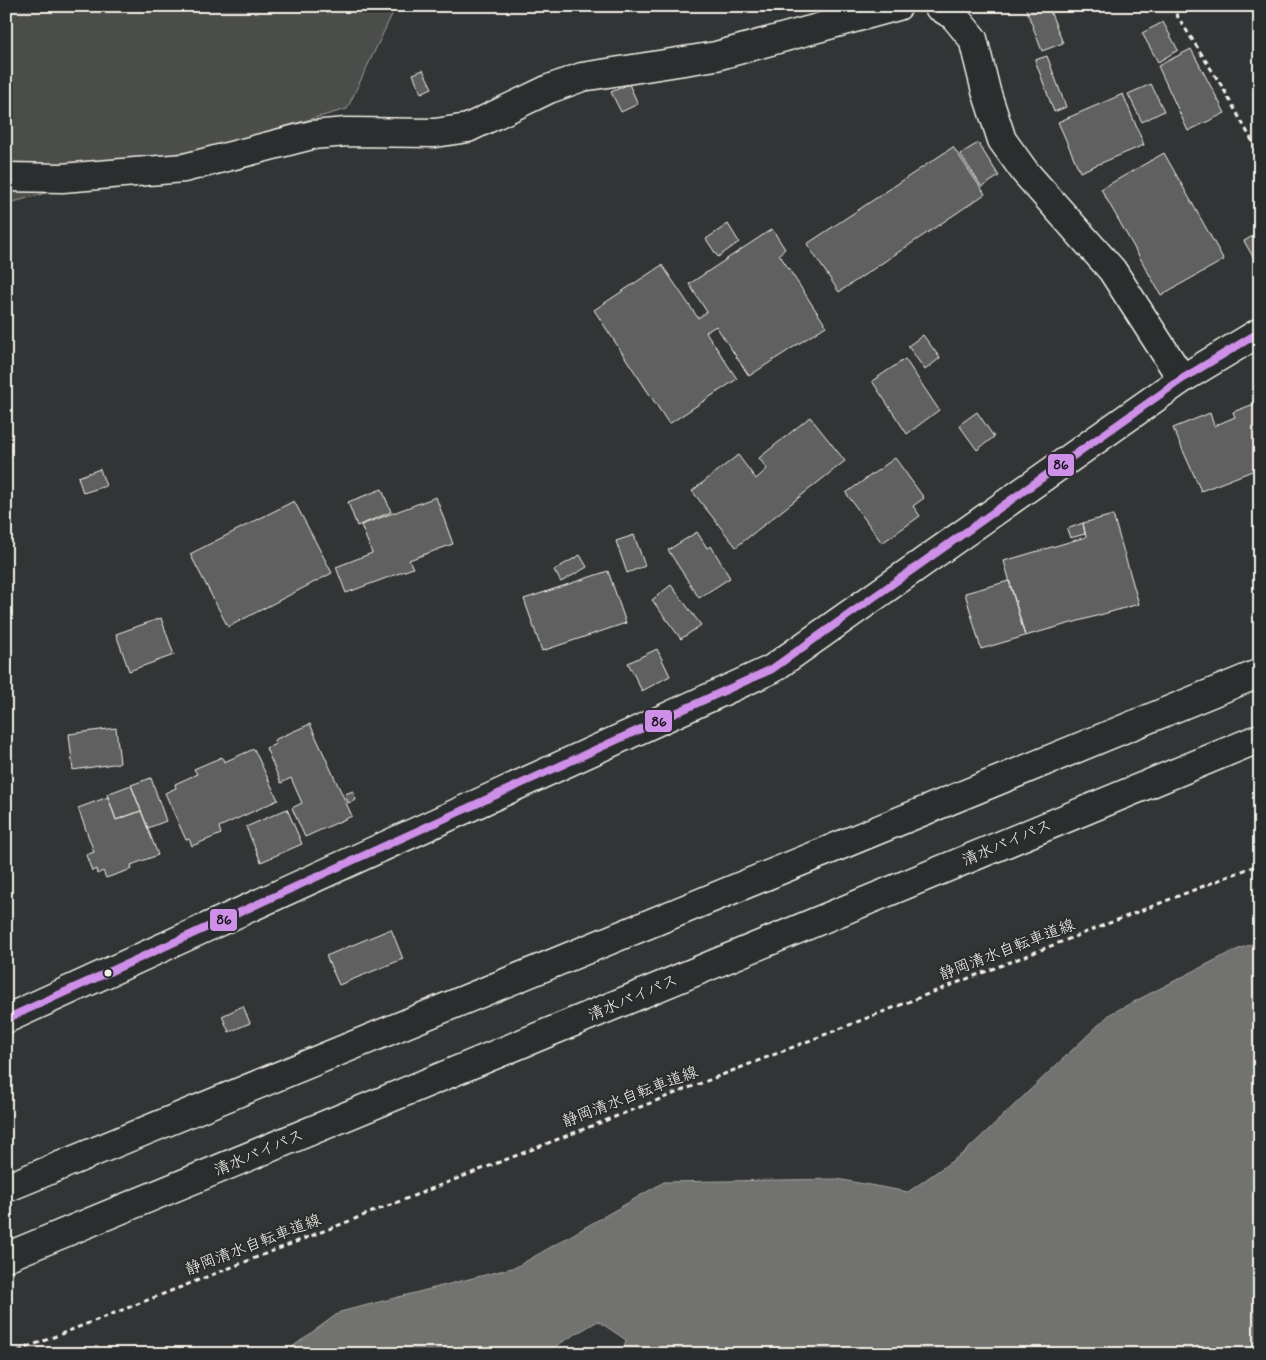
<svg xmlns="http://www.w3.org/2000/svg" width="1266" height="1360" viewBox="0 0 1266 1360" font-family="Mynerve,'Klee One',sans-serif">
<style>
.green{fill:#4b4d4c;stroke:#a09f9a}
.water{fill:#727370;stroke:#a6a5a0}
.building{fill:#5f605f;stroke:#f4f1e8}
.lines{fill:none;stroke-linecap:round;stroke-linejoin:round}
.minor-casing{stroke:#f4f1e8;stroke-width:31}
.trunk-casing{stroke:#f4f1e8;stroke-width:31}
.path{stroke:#f4f1e8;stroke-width:3;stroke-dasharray:5 4;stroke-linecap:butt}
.minor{stroke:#2a2d2e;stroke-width:28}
.trunk{stroke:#2a2d2e;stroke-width:28}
.bus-1-casing{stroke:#2a2d2e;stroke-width:11}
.bus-1{stroke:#ce8fe9;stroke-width:8}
.bus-dot{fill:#f4f1e8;stroke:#2a2d2e;stroke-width:2}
.labels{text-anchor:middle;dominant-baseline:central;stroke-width:4;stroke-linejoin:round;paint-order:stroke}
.street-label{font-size:16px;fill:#f4f1e8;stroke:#2a2d2e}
.line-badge{stroke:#2a2d2e;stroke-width:2}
.pale-badge-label{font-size:14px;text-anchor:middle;font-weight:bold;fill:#111}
</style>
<rect width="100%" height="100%" fill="#323535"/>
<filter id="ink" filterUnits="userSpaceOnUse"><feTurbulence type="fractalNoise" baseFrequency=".02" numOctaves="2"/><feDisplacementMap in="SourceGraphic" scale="10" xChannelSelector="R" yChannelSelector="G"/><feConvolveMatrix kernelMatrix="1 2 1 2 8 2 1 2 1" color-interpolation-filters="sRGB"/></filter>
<g filter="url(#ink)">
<path class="green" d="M6,6H396L347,109L6,204Z"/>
<path class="water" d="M1260,941V1354H622L626,1340L598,1321L542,1354H290L292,1347L340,1312L516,1267L664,1182L837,1179L908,1192L965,1152L1110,1014L1231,952Z"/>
<path class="building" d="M1025,6H1048L1063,43L1042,51Z
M1163,22L1178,50L1158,62L1142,33Z
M1191,49L1225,113L1188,131L1158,66Z
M1047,56L1066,107L1054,112L1035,60Z
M423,70L432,88L421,93L413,74Z
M629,84L638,104L621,112L611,92Z
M1151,84L1164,111L1142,122L1128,94Z
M1123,94L1144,145L1080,172L1058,122Z
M978,143L999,176L982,187L960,154Z
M953,147L985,194L839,292L807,244Z
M1164,153L1224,260L1161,295L1101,189Z
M728,224L739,242L718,257L706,239Z
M772,229L785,249L779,254L826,326L749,376L716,326L706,332L737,379L669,424L594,310L662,265L698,318L707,312L689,284Z
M1260,232V269L1244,241Z
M923,335L940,358L925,370L908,346Z
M905,359L939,410L907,434L872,381Z
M1259,402L1260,405V468L1201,491L1173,428L1210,413L1214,426L1235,417L1233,412Z
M977,412L994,437L977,450L959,425Z
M810,417L845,461L736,547L692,491L738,455L756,479L767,469L759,458Z
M895,458L924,498L913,506L920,516L882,543L846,493Z
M100,469L106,486L83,493L78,477Z
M382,489L391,512L357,526L348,502Z
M436,497L453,544L409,560L413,568L346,593L336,567L372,553L361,525Z
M294,501L332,573L228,627L190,554Z
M1113,515L1139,604L1025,636L1004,561L1086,537L1083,523Z
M1083,523L1085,534L1070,538L1067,529Z
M697,532L707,548L711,546L730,578L699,598L668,550Z
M634,535L645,566L627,573L616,541Z
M580,555L587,567L561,582L554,570Z
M608,571L626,623L542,651L524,599Z
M1009,581L1025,636L981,649L965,593Z
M671,585L701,625L681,639L652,600Z
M161,618L174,655L129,671L116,634Z
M657,649L670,676L642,691L628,663Z
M310,724L352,816L305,837L292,808L302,803L291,778L281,783L266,748L276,744L274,740Z
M116,728L120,763L73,770L69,734Z
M254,749L278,800L219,827L221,834L192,846L189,839L186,840L165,793L176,788L175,784L197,774L194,769L222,757L224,762Z
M151,778L166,821L148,828L131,785Z
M131,785L141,811L116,820L107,794Z
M353,791L356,800L348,803L345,794Z
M108,797L116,820L141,811L158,855L131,865L132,869L106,878L103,871L97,874L96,869L92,871L86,855L94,852L78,808Z
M287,809L302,844L261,862L246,827Z
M391,929L403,959L339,985L326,956Z
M243,1006L250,1023L229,1032L222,1016Z"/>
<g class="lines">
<defs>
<path id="minor" d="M938,6L954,16L973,39L986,91L1002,140L1025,172L1112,270L1182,379
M6,177L62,178L184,168L312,135L347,132L435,133L468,128L549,89L582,77L716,56L898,6"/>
<path id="trunk" d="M6,1019L772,669L1182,379L1260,332
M6,1188L1260,673
M6,1257L1260,738"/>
</defs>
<use href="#minor" class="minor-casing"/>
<use href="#trunk" class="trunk-casing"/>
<path class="path" d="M1171,6L1223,88L1260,155
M10,1354L1260,864"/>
<use href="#minor" class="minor"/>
<use href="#trunk" class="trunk"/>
<defs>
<path id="bus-1" d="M6,1019L772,669L1182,379L1260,332"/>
</defs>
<use href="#bus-1" class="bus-1-casing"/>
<use href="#bus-1" class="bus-1"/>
</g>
</g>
<circle class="bus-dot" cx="108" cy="973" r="4.5"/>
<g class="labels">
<g class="street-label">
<text transform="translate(1007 843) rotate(-23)">清水バイパス</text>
<text transform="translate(1007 950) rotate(-21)">静岡清水自転車道線</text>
<text transform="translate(633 998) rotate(-23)">清水バイパス</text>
<text transform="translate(630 1097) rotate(-21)">静岡清水自転車道線</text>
<text transform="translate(259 1153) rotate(-23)">清水バイパス</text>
<text transform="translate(253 1245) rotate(-21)">静岡清水自転車道線</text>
</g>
</g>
<g class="line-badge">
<rect x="1047" y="453" width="28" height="24" rx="5" fill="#ce8fe9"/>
<rect x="644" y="709" width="29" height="24" rx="5" fill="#ce8fe9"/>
<rect x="209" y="908" width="29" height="24" rx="5" fill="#ce8fe9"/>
</g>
<g class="pale-badge-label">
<text x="1061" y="469">86</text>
<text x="659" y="726">86</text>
<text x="224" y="924">86</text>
</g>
<rect width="1266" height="1360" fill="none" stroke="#2a2d2e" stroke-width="25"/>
<rect x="12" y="12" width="1241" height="1335" fill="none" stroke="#f4f1e8" stroke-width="2" filter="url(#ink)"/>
</svg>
